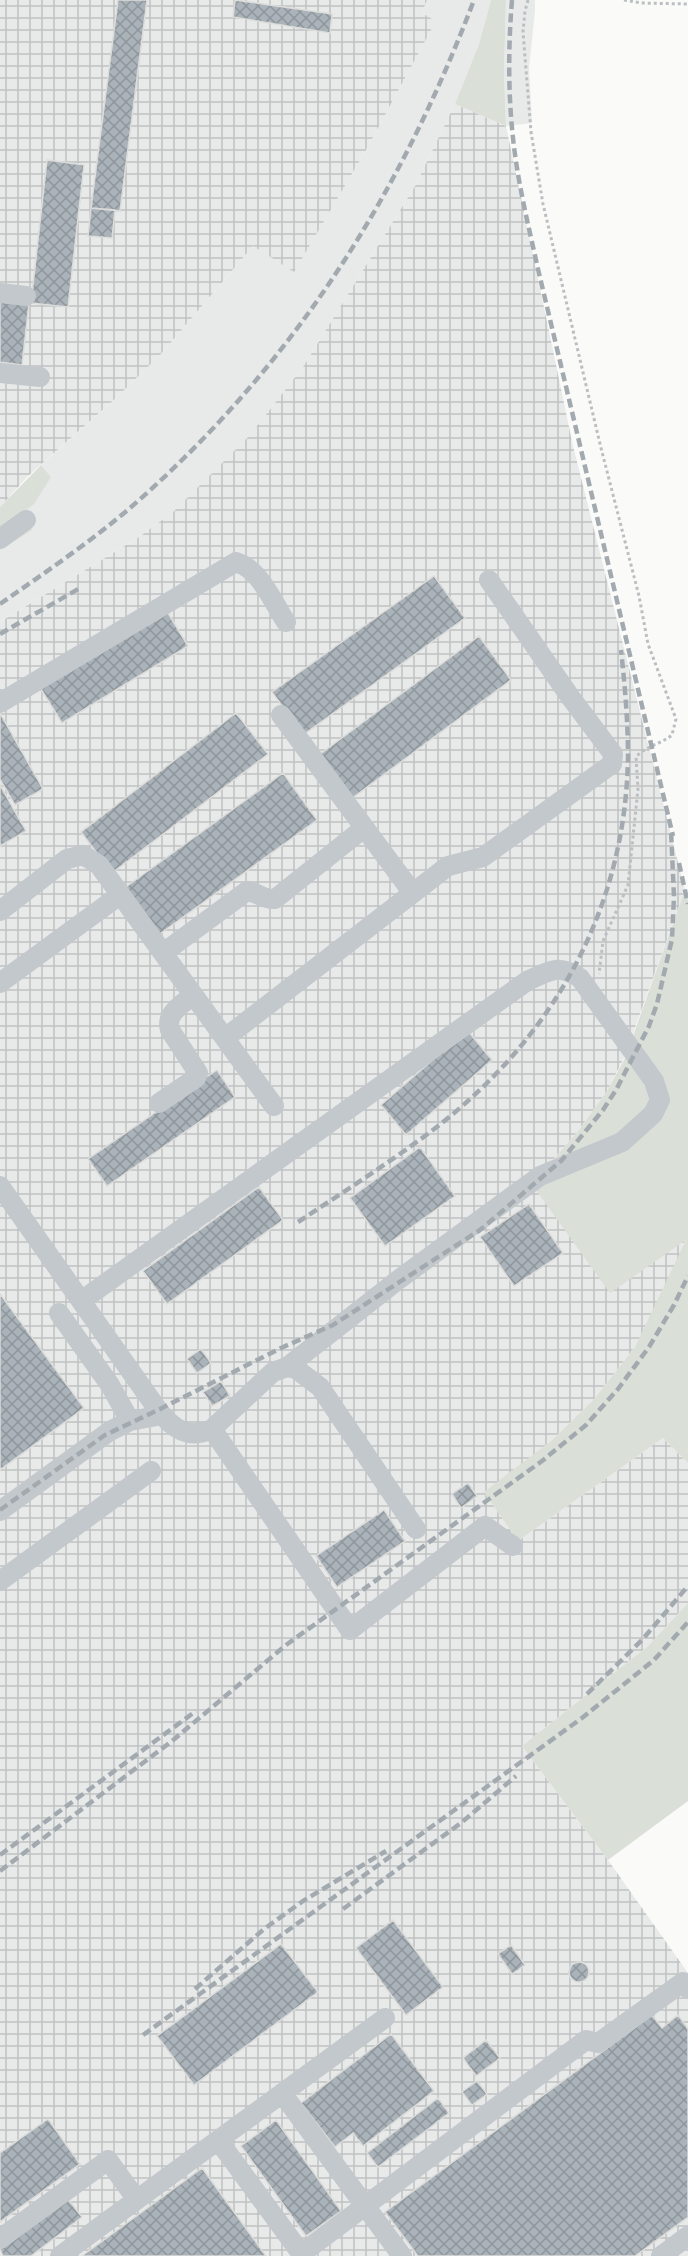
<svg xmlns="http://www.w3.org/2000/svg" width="688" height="2256" viewBox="0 0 688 2256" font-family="Inter,sans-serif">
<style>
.built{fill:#e8e9e9}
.industrial{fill:url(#industrial-grid)}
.green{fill:#dadfd7}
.building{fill:url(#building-cross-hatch);stroke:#dcdcda;stroke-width:1.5}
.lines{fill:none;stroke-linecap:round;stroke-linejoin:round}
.path{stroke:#bbbfc2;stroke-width:3;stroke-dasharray:3 3;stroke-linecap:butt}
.minor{stroke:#c3c8cc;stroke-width:20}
.rail{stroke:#a2aab0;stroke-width:4.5;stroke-dasharray:9 4.5;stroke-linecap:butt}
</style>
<defs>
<pattern id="industrial-grid" width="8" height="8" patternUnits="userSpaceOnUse" patternTransform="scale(1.5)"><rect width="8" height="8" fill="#e8e9e9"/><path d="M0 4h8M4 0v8" fill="none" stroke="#c0c1c2"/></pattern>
<pattern id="building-cross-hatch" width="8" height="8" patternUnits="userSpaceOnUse" patternTransform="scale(1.5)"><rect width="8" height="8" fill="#aab3b9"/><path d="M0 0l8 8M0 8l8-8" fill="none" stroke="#8e969c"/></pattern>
</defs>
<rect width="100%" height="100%" fill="#fafaf8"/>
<path class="built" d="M427,0H491L479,44L455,104L415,186L303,367L250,435L173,512L136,539L0,622V550L31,530L22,513L51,477L41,465L116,398L161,354L253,246L294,271L366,150L436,21L422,13Z
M506,0H535V11L529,68L532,123L506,126L504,72Z"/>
<path class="industrial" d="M0,0H427L422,13L436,21L366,150L294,272L253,246L161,354L116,398L27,477L0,507Z
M455,104L506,126L573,446L685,890L624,1058L607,1091L579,1130L552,1161L610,1292L686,1238L674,1274L635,1347L594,1399L551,1441L485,1493L518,1541L663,1438L688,1463V1603L648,1646L522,1746L608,1860L688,1973V2256H0V622L136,539L173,512L250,435L303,367L415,186Z"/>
<path class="green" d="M491,0H506L504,72L506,126L455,104L479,44Z
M41,465L51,477L34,504L22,513L32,530L0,550V507Z
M685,890L688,900V1463L663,1438L518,1541L484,1492L551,1441L594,1399L635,1347L686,1240L610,1293L528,1179L552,1161L579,1130L607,1091L625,1058Z
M688,1603V1801L608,1860L522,1746L648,1646Z"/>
<path class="building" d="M118,0H147L120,211L91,208Z
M235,0L332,14L330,33L233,17Z
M47,160L84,165L68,307L31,303Z
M91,208L115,210L112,238L88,236Z
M0,299L29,303L22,365L0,362Z
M434,576L465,618L303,735L272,692Z
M165,608L188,646L62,723L39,686Z
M479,636L511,680L351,799L319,755Z
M0,713L43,789L15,805L0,779Z
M236,713L268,754L112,873L81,832Z
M283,773L317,820L157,936L123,889Z
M0,785L26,831L0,846Z
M467,1030L492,1060L406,1135L381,1105Z
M217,1070L235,1097L107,1186L88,1159Z
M420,1147L455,1196L385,1246L350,1198Z
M259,1187L283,1220L167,1304L143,1271Z
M529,1204L563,1253L514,1286L480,1237Z
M0,1294L84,1408L0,1470Z
M201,1349L211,1363L197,1373L187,1359Z
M221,1381L230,1396L212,1406L203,1392Z
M468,1483L477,1496L461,1508L452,1494Z
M384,1510L405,1541L337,1587L316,1556Z
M393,1920L443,1987L406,2015L356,1948Z
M281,1944L318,1992L194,2085L157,2036Z
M511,1945L525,1965L512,1974L498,1954Z
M569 1972a10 10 0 1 1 20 0a10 10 0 1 1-20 0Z
M652,2015L662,2028L678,2015L688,2029V2217L635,2256H418L385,2212Z
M391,2034L434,2091L363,2146L353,2133L335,2147L301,2103Z
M486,2040L500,2058L476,2076L463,2058Z
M477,2081L487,2094L472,2105L462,2092Z
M438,2098L449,2113L378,2167L367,2153Z
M48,2119L80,2164L0,2222V2153Z
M276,2120L341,2211L306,2236L241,2146Z
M202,2168L266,2256H82Z
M67,2198L82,2217L31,2256H3L0,2249Z"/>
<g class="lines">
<path class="path" d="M528,0L525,11L523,32L531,132L543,204L601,448L639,596L648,644L676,719L672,735C661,744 644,747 636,757L638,789L628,885L603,941L599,974
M624,0L641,3L688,4"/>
<path class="minor" d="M0,293L26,296
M0,373L40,377
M0,539L26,520
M0,703L236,562C261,570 272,601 286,622
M281,715L412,892
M0,911L67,859L83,855L99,865L274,1106
M163,953L247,891C257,892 264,900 275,899L364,828
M0,983L120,895
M225,1038L448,866L483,857L612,764L613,754L571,698L489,580
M159,1103L196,1078L198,1073L170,1030C165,1013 182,1005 193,995
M0,1186L158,1410C173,1429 189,1440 212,1429L273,1372L287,1367L296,1369L320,1387L416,1529
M81,1301L527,981C550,971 558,963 580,978L654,1081L660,1100L653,1114L622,1142L540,1176L398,1280L287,1367
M59,1313L110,1385L130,1421
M212,1429L350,1630L485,1526L513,1546
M0,1511L110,1431L130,1421L162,1415
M0,1581L151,1471
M282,2093L402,2256
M218,2140L303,2256
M0,2239L108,2160L137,2200
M301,2254L586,2040L598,2043L683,1982L688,1989
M60,2256L385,2018
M661,2256L688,2236"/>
<path class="rail" d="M512,0C508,49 508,98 514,147C519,188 529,228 538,269L673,836
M0,604C47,571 95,539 138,501C295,362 400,195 474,0
M0,634L80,588
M679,863L688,904
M298,1222C342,1193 387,1164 429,1133C551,1041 625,913 628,758C628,722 625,686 621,650
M0,1510L105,1435L158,1410L281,1348L333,1325L480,1230L561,1161L603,1110L616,1090L649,1026L657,1004L672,939L674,897L671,830
M587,1694L642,1640L688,1586
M0,1855L196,1711
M0,1871L172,1741L286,1645L542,1461L586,1425L618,1389L649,1347L674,1305L688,1276
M343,1909L461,1823L516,1776
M195,1989L264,1929L303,1901L386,1851
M143,2035L582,1718L654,1660L688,1622"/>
</g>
</svg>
